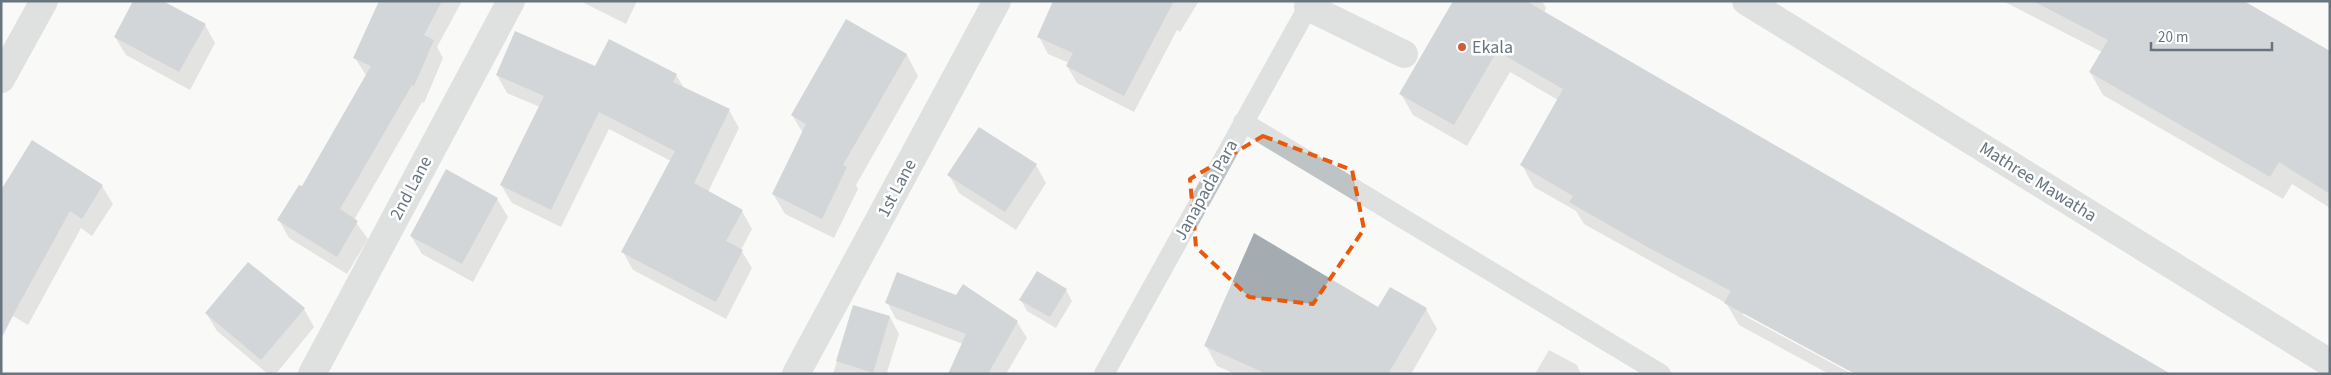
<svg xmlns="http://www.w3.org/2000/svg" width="2331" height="375" viewBox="0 0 2331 375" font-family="'Source Sans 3',sans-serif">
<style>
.shadow{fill:#0003}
.building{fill:#a4acb2}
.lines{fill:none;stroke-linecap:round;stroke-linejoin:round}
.service{stroke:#bec3c6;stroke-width:20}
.minor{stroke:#bec3c6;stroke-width:28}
.tertiary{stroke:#bec3c6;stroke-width:28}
.marked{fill:none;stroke:#e8590c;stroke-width:4;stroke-dasharray:10 6;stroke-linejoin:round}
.poi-dot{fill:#d25d3e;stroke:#fff;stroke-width:2}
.labels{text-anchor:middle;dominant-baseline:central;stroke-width:5;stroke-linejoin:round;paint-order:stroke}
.poi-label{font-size:18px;fill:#66757f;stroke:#fff;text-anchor:start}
.street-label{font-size:18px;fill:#66757f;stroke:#fff}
</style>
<rect width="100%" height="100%" fill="#f9f9f7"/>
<path class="shadow" d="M380,1H462L437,47L443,58L424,103L422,102L354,220L368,239L347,274L289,238L279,220L302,188L367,77L355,58Z
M580,1H637L626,24Z
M1086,1H1199L1180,32L1177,30L1134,112L1077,83L1067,66L1069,63L1048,54L1039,37Z
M1454,1H1542L1546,8L1544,13L2169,374L1743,312V315L1852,374H1829L1739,325L1726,303L1584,224L1576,211L1534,187L1522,165L1558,100L1510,72L1467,146L1413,115L1401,94Z
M2003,1H2242L2330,52V208L2292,184L2283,199L2103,95L2090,72L2102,52Z
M847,21L907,55L918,76L856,185L858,189L834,238L785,214L773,194L803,133L792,115Z
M205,25L215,43L190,90L126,55L115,37Z
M596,68L676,75L684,88L729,110L739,128L708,192L742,211L752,229L741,250L752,268L726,319L633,270L623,252L671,161L609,129L561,227L512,203L501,185L540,107L507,93L497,75Z
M33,142L102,186L113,204L92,236L81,228L28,325L13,316L1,340V225Z
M1036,165L1046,183L1016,230L959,193L949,175Z
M497,199L508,217L473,282L422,254L411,236Z
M1066,290L1072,301L1056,328L1027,311L1021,300Z
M887,302L1017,322L1027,338L1006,374H950L963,344L896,319Z
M854,306L890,317L899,334L887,372L890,374H833Z
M304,309L314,327L276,374H268L217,331L206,313Z
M1379,309H1426L1437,329L1411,374H1235L1217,366L1206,346Z
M1549,350L1577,365L1581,374H1535Z"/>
<path class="building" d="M133,1H163L206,24L179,72L114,37Z
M379,1H442L424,35L434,40L414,86L412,85L340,209L358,221L337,257L277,220L299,185L302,186L371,66L353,58Z
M1053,1H1174L1124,96L1066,66L1073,53L1037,37Z
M1453,1H1526L2171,374H1855L1724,303L1731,291L1651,249L1569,202L1573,196L1520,165L1563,89L1497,51L1454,125L1399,94Z
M2033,1H2244L2330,51V194L2279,162L2270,177L2089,72L2108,40Z
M846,19L907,54L843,165L847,167L822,219L772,194L806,124L791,115Z
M515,31L595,66L609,39L677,74L673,82L730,109L694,183L743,210L726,241L743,250L716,302L621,252L675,151L599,112L551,210L500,185L544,96L496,75Z
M979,127L1037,164L1005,212L947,175Z
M32,140L103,185L82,219L70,211L1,337V190Z
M446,169L498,198L462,264L410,236Z
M1254,233L1378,307L1390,287L1427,308L1388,374H1267L1204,346Z
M248,262L305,308L261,360L205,313Z
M1037,271L1067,289L1050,317L1019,300Z
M897,272L956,295L963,284L1018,321L988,374H948L966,334L885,303Z
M853,305L890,316L873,373L836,361Z"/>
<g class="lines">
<path class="service" d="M1243,122L1661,374
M1104,374L1308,7"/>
<path class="minor" d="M1311,1L1308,7L1404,54
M1,79L44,1
M312,374L511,1
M796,374L997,1"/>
<path class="tertiary" d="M1746,1L2330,363"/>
</g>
<path d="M0 0H2331V375H0ZM1263,136L1352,170L1364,229L1313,304L1249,297L1196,247L1190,179Z" fill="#f9f9f7" fill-opacity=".55" fill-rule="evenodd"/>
<path class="marked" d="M1263,136L1352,170L1364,229L1313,304L1249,297L1196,247L1190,179Z"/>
<circle class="poi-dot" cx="1462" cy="47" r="5"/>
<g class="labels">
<g class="poi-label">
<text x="1472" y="47">Ekala</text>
</g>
<g class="street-label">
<text transform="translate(2038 182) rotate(32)">Mathree Mawatha</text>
<text transform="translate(411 188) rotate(-62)">2nd Lane</text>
<text transform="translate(897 188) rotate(-62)">1st Lane</text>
<text transform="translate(1206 190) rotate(-61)">Janapada Para</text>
</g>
</g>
<rect width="2331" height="375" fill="none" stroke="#66757f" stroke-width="5"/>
<path d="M2151 42v8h121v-8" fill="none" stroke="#66757f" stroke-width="2.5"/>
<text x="2158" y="42" font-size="15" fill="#66757f" stroke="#ffffff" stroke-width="4" paint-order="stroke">20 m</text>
</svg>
